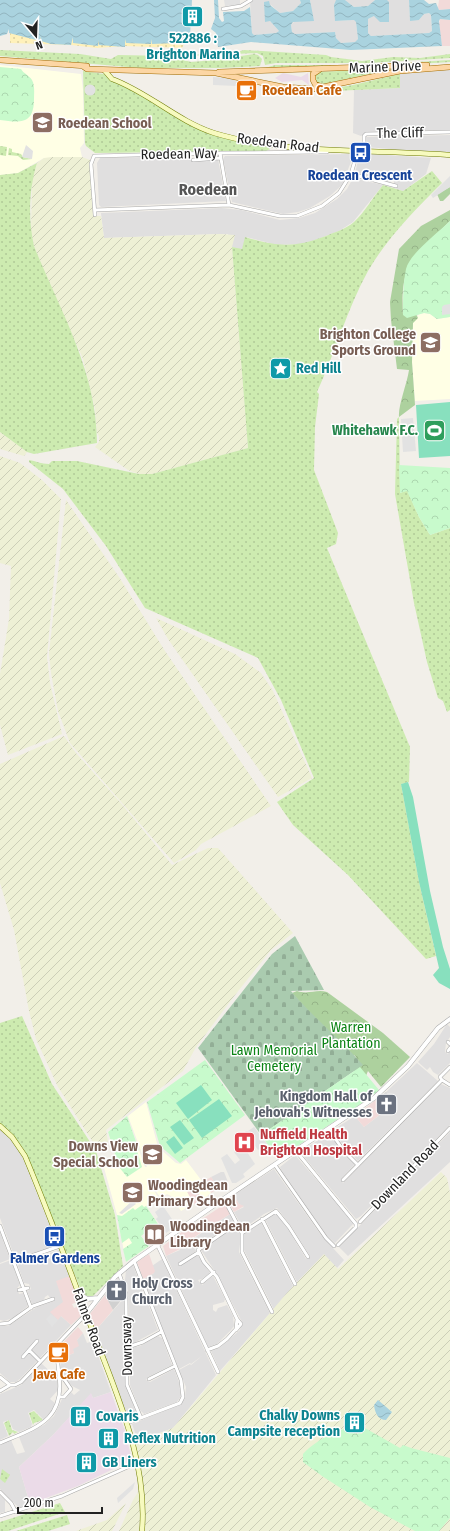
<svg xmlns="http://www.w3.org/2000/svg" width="450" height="1531" viewBox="0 0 450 1531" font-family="'Fira Sans Condensed',sans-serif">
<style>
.residential{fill:#e0dfdf}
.commercial{fill:#f2dad9}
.industrial{fill:#ebdbe8}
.education{fill:#ffffe5}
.religious{fill:#d0d0d0}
.farmland{fill:url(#farmland-furrows)}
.grass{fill:url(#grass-dots)}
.forest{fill:url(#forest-crowns)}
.sand{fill:url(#sand-dots)}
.cemetery{fill:url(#cemetery-stones)}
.park{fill:url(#park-crowns)}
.pitch{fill:#88e0be}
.parking{fill:#e2e2e2}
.water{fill:url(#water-waves)}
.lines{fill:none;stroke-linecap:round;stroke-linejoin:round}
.minor-casing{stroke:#a9a9a9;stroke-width:4}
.tertiary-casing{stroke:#a9a9a9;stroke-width:5}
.secondary-casing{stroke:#707d05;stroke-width:5.5}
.primary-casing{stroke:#a06b00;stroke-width:6}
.minor{stroke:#fff;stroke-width:3}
.tertiary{stroke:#fff;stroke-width:4}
.secondary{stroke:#f7fabf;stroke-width:4.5}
.primary{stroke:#fcd6a4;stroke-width:5}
.labels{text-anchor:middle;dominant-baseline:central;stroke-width:3;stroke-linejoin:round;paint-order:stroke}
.culture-label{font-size:14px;font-weight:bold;fill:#0d838f;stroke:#fff;text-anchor:start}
.street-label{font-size:14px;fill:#222;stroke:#fff}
.food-label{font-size:14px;font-weight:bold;fill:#c56008;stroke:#fff;text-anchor:start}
.education-label{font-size:14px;font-weight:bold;fill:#785e54;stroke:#fff;text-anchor:start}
.transit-label{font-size:14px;font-weight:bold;fill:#164399;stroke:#fff}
.leisure-label{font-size:14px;font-weight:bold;fill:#27864d;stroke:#fff;text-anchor:end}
.park-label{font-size:14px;fill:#0c8416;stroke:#fff}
.worship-label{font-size:14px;font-weight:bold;fill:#5b616d;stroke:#fff;text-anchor:end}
.health-label{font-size:14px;font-weight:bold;fill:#be3a42;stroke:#fff;text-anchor:start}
.quarter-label{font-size:16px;font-weight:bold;fill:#555;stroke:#fff}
</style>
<defs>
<pattern id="farmland-furrows" width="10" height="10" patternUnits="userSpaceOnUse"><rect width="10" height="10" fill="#eef0d5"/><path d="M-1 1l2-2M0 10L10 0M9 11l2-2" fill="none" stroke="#ccceb7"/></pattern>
<pattern id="grass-dots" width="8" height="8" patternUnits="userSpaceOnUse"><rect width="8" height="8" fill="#cdebb0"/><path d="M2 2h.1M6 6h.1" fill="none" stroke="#b0c997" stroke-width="1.8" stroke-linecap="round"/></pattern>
<pattern id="forest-crowns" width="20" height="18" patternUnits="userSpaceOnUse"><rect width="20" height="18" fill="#add19e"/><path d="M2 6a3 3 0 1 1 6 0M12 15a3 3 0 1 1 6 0" fill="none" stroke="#95b388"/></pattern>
<pattern id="sand-dots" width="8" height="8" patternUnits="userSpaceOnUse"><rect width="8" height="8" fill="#fff1ba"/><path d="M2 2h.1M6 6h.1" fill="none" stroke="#dacea0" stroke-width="1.8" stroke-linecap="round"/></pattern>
<pattern id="cemetery-stones" width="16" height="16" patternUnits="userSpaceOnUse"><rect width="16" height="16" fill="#aacbaf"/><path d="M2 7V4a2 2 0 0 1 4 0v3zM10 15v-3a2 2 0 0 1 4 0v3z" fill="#92ae96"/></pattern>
<pattern id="park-crowns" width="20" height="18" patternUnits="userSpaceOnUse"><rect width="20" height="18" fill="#c8facc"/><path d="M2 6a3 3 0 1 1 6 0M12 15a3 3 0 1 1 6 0" fill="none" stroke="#acd6af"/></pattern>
<pattern id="water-waves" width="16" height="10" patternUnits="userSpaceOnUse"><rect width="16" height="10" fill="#aad3df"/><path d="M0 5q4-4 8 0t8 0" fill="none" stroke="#92b5bf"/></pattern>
</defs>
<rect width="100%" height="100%" fill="#f2efe9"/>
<path class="residential" d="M250,0H300L301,3L293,11L280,13L271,5L270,21L279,31L276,33L254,35L252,33Z
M310,0H336L335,21L354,20L356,21L358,39L356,42L341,43L336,38L335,32L295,34L292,32L291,25L311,4Z
M345,0H375L368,6L354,7Z
M387,0H409L410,20H419L424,14L429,13L431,15L432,31L429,33L371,36L368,33V19L374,16Z
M450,70V130L366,132L361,136L353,133L354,90L400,88V74Z
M450,135V154L366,147V137Z
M360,152L371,154L431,158L426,174L403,191L394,188L397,185L394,184V180L392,179L390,183L355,173Z
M354,154L342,185L330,196L310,208L298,212L283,214L232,202L223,159L225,156Z
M190,156V159H218L226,201L101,207L99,205L97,163L100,158Z
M353,178L383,185L353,222L339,231L305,244L277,245L246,237L242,250L232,247L228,234H220L104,238L101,213L222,208L241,210L280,220L299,218L315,213L337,199L347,189Z
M447,1024L450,1027V1037L446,1043L445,1052L448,1054L450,1051V1063L438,1075L433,1072L430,1067L427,1070L418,1062L434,1044Z
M417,1063L438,1081L358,1161L343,1145L333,1130L355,1116L364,1127L381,1114L395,1102L386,1092Z
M441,1084L450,1088V1125L361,1216L356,1219L300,1152L329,1133L343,1152L355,1164L341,1179L343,1183Z
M0,1129L9,1136L22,1156L57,1244L40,1252L17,1258H15L0,1218Z
M450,1132V1162L348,1256L339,1247Z
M295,1155L353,1222V1224L335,1243L327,1236L281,1170L280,1167Z
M274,1169L321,1235L344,1260L337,1268L324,1255L297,1282L265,1219L276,1213L288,1229L306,1259H309L310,1256L291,1226L277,1208L264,1214L243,1229L234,1212L244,1207L239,1204L234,1195Z
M221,1172H224L228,1182L219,1188L211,1177Z
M230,1214L234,1222L195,1249L196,1251L189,1256L187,1253L189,1256L178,1263L180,1266L197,1254L210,1273L202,1279L198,1280L200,1283L203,1285L204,1282L213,1276L225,1299L224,1302L213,1305V1310L216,1312L218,1308L227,1305L233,1316L234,1326L231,1330L217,1344L208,1347L166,1256L180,1250L179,1248Z
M261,1222L293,1286L274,1310L244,1250V1234Z
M236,1226L241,1236L239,1252L270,1313L220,1371L211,1351L219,1348L240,1330L242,1322L218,1276L201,1250Z
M0,1232L10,1259L0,1263Z
M59,1250L70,1276L61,1316L71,1325L21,1378L16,1382H10L0,1373V1326H8L37,1307L54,1301L53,1297L50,1298L48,1295L45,1297L44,1300L32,1304L27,1291L31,1289L29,1284L24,1283L17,1263Z
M162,1259L216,1375L173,1428L138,1441L132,1424L181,1404L185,1398L186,1387L179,1370L190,1364L191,1365L202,1356L191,1364L190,1363L179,1369L163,1331L143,1279L154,1273V1271L152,1266Z
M11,1260L20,1285L17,1288L19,1294L23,1293L28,1306L13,1318L4,1321L0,1320V1264Z
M133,1265L158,1330L132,1344L130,1342L128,1292L125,1280L126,1270Z
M125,1297L126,1385L137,1415L132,1419L127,1416L95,1331Z
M83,1333L87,1343L93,1341L111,1392L93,1398L91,1394L53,1435L19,1467L30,1504L19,1508L0,1489V1445L11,1440L17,1454L25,1452L19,1437L44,1425L54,1416L62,1399L66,1398L71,1392L74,1395L80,1390L72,1386L62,1374L60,1361L66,1354L67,1356L74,1353L72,1349L77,1340Z
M158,1336L162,1338L172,1365L148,1377L146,1380L150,1382L174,1369L179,1382L181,1396L177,1402L144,1414L140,1410L130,1385V1348L140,1346Z
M41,1363L55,1376L57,1375L58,1390L50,1399L55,1403L53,1408L44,1420L34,1410L28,1413L32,1424L31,1427L19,1432L13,1429L9,1420L3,1422L8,1436L0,1440V1394L21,1385Z
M0,1495L5,1500V1512L0,1513Z"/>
<path class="commercial" d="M439,0H450V9L439,10L438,8Z
M440,19L450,20V46H442L439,25Z
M377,1099L386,1110L364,1127L355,1116Z
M211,1177L219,1188L211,1193L203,1182Z
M194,1187L203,1199L194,1204L187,1192Z
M234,1195L239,1204L244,1206L234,1212L227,1199Z
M225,1204L230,1214L179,1247L180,1249L166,1256L163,1246L178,1235L183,1245L179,1234Z
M149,1254L155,1271L154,1273L143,1279L137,1262Z
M70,1276L80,1301L72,1304L74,1308L82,1305L84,1313L71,1325L61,1316L58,1320L50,1312L63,1302L56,1281Z
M105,1295L113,1310L95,1331L90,1314Z
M78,1327L83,1333L77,1340L79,1346L73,1349L74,1353L67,1356L66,1354L58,1361V1356L54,1352Z"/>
<path class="industrial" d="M283,73L301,77L308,73L309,85L302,80L282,82L275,78Z
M111,1392L125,1431L132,1460L78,1486L30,1504L19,1467L53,1435L91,1393L93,1398Z"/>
<path class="education" d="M0,65L81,74L83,90L84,143L80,148L82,157L44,158L18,173L0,175Z
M424,313L430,314L437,319L450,317V399L415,401L412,362L413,322L419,314Z
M146,1102L158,1147L176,1163L181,1164L186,1160L211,1193L203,1199L194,1188L187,1192L194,1204L181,1211L171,1196L167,1194L161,1198L150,1184L158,1197L146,1206L158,1224L141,1236L149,1246L126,1262L117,1215L103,1164L116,1159L108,1132L127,1116L145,1167H147L128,1116Z"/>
<path class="religious" d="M386,1092L395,1102L386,1110L377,1099Z
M118,1279L123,1286L124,1297L113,1310L105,1295Z"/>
<path class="farmland" d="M52,157H82L90,160L93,216H101L104,238L220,234L235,235L232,247L248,448L152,474H139L128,470L95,447L99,442V436L97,433L95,409L83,359L43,268L34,246L31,232L32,179L37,163L44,158Z
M0,432L27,452L24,456L0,449Z
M0,456L20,463L42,480L61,499L47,657L50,683L62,734L8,755L0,725V674L9,619L11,566L0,563Z
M66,500L119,577L165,651L271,806L201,844L196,850L174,863L70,743L58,711L51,673L49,653Z
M156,618L235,654L261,673L273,691L312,778L278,797L168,639Z
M64,736L76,753L120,802L172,865L208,848H218L293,933L271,950L235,995L196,1047L183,1071L106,1130L108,1142L96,1147L58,1087L36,1039L29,1011L14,930L0,883V764Z
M441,1172L447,1178L450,1193V1531H119L133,1500L142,1486L134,1443L173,1428L286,1294L324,1254L338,1269Z
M126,1503L112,1531H76L107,1520Z"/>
<path class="grass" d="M0,50L80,54L111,59L118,55L169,56L191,62L216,60L254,54L258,55L262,59L260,66L221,68H140L0,56Z
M244,50L326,55L331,57L362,61L393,57L420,58L450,54V58L369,63H276L265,65L263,56L257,53L193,56L185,55L182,52C193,57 232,54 244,50Z
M450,60V62L370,67L265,68L275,65H365Z
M397,68L328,83L320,84L315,82L314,75L319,72Z
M83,71L104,74L116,83L123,85L203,130L267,146L270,149L266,151L95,153L86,146L85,143Z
M400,74V88L311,92L353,85Z
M0,146L7,147L6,156L0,155Z
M9,148L12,149V152L21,154L23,157L32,159L23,160L18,156L8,155Z
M37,163C29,188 28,220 34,246C60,311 97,371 97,443L34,454L27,452L0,432V175L18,173Z
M432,171L442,183C415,210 387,238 368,271C347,309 335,353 317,392L319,394L315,427L314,470L338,533L336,544L327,548L410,747L409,782L401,784L419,882L436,956L426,959L348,875L293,825L277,802L314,778L281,700L258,658L145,608L106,546L63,489L29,462V460C36,461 41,464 49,464L52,461H77L139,474H152L248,448L232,247L242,249L245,237C279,247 293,248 326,236C335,232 346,229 354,222C365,212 373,197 383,185L403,191Z
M399,417L400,493L407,490L419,517L430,535L450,528V710L447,712L443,701L438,698L427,662L414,603L395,494L397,419Z
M22,1016L52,1084L96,1151L115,1215L123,1266L93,1296H86L81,1290L23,1148L9,1131L0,1124V1023Z
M34,1411L43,1420L34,1423L33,1425L29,1413Z
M9,1420L12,1430L18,1432L14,1434L13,1432L9,1436L4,1423Z
M2,1469L10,1475L5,1483L0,1479Z
M60,1503L65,1512L8,1531H0V1522Z
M67,1515L70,1524L48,1531H16Z"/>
<path class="forest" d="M450,187V194L443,201H440L437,194Z
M450,210V221C414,256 400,261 403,315L416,314L418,318L413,323L412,362L415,405L399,417C398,405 407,384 409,370L397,369L391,320L390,302L399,249L421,226Z
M297,991C308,995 316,989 327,992L383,1033L410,1057L381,1087L368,1071L365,1078L353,1071L356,1057L354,1055L348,1056L292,993Z"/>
<path class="sand" d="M10,31C66,46 129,36 186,40L182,48L125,46L97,48L71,45L10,43Z"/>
<path class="cemetery" d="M295,936L324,990L291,991C313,1017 340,1039 363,1065L261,1135L198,1048L272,954Z"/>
<path class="park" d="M0,67L21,69C24,74 29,75 32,80C35,85 34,93 34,99C34,124 21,123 0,120Z
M450,221V317L437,319L430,314L424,313L407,318L403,315C403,300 403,283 406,269C410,253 438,233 450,221Z
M399,465L450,468V528L430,535L419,517L407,491L400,493Z
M205,1060L245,1115L180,1163L160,1146L147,1102Z
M360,1067L379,1090L377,1092L342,1118L341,1117L278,1159L261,1135Z
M127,1116L139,1150L137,1151L142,1167L127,1177L119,1167L108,1132Z
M142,1205L144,1207L146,1206L158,1224L141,1236L149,1246L126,1262L123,1249L132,1243L129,1238L122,1243L117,1215L122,1216L133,1208L135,1210Z
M349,1426L350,1430L357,1434L359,1433L362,1434L365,1428L400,1448L403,1445L411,1448L450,1458V1518L439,1531H415L370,1507L322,1476L303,1462V1454C311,1445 334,1429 346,1429Z"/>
<path class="pitch" d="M450,402V456L419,458L416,405Z
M408,782L413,797L430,891L443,947L450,969V989L439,983L433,975L439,968L419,882L401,784Z
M201,1085L212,1100L188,1119L176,1103Z
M219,1099L232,1116L202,1138L189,1120Z
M180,1120L194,1138L184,1145L170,1127Z
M174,1136L183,1148L175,1154L166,1142Z"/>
<path class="parking" d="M224,0H240V5L225,6Z
M213,77L235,79V81L238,82L237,86L213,85Z
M84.5 90a5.5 5.5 0 1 1 11 0a5.5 5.5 0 1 1-11 0Z
M26,145L33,151L32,159L22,157Z
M450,176V187L433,198L431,195Z
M450,304V314L442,315V307L444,305Z
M413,418L416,451L403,452L401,419Z
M254,1127L267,1144L258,1150L245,1131H248Z
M243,1146L255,1164L243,1174L245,1177L236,1183H232L221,1158L227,1154L235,1164L240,1160L234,1152Z
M133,1200L136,1204L122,1214L119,1213Z
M163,1206L172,1219L171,1221L175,1227L166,1233L156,1219L158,1217L155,1212Z
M51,1314L58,1320L52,1327L46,1319Z
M135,1482L133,1489L118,1503L117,1498Z"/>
<path class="water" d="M0,0H192L190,37L188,40L176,43L152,44V39L151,44L126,43L125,39V47L99,45V40L98,46L73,43V37L71,45L51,44L41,41V36L40,41L9,33V29L7,34L0,36Z
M214,0H218L219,18L222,22L224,21L223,12L244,11L250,7L252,33L254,35L276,33L279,31L270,21L265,22L264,2L269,1L270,5L280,13L293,11L301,3L300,0H310L314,21L293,22L291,25L292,32L295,34L335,32L336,38L341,43L355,42L358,39L356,22L354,20L335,21L334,5L336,0H345L354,7L368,6L375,0H387L389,2V22H380L374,16L368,19V33L371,36L429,33L432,31L431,15L429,13L424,14L419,20L410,21L409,0H424L429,4L436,3L439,10L450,9V20L440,19L439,21L442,46L351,50L251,42L218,47L216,33L211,29L215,18Z
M378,1400L392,1412L386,1420C378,1420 375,1413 374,1405Z"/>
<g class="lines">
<defs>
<path id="minor" d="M223,9L241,6L251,0
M364,150V136L366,134L450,132
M220,153L229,205
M193,160L220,158
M351,174L396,186
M95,210L229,205L280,216H297L322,206L339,193L351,174L358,150
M95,215L91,164L94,156L220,153L319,152H327L328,150
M448,1042L450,1044
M448,1051L450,1048
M442,1080L440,1077L450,1067
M442,1080L450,1085
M329,1130L344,1151L358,1165
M296,1151L356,1224V1227L338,1245
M275,1165L326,1238L334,1246
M343,1180L442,1080
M224,1199L242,1233V1252L272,1312
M262,1219L295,1284
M360,1222L450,1128
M0,1226L31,1308
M242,1233L276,1211L289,1227L308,1257
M157,1244L218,1372
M14,1262L60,1246
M180,1264L199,1252
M119,1273L126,1294L127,1385L141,1418
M202,1282L214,1272
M19,1290L28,1288
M0,1324L9,1323L33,1306L53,1299
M236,1330L241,1324L237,1319
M128,1347L143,1342L161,1332
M29,1350L40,1361
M207,1350L218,1346L227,1339L236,1329L237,1319L217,1277L204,1262L198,1250L237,1223
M23,1357L37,1341
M0,1377L10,1385
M149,1379L175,1366
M10,1385H15L21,1382L86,1314
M0,1391L10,1385
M60,1397H64L71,1389L64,1379H60
M130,1422L180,1403L183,1397L181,1380L134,1261
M0,1443C35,1428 65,1421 59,1376C58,1366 59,1357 51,1350
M0,1492L11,1503L16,1512
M0,1516L62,1496L137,1463"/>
<path id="tertiary" d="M80,1294L87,1299L98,1298
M86,1314L115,1277L134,1261L216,1204L374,1098L408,1066L438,1028L450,1019"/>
<path id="secondary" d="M105,71L112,79C148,92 177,121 214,133C286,155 374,149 450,155
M0,1126L12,1137L25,1156C49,1213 70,1271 92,1329C116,1393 148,1461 142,1531"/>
<path id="primary" d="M0,60L87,66
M84,67L87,69L216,73L283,87L313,89L400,71L450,67
M319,70L313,74V80L315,84L322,87
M219,72L427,65"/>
</defs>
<use href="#minor" class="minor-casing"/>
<use href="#tertiary" class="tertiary-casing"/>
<use href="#secondary" class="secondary-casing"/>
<use href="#primary" class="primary-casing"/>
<use href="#minor" class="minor"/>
<use href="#tertiary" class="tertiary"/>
<use href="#secondary" class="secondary"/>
<use href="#primary" class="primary"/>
</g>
<defs>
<symbol id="building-square" viewBox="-11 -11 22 22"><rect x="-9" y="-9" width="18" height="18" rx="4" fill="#0f9aa8" stroke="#fff"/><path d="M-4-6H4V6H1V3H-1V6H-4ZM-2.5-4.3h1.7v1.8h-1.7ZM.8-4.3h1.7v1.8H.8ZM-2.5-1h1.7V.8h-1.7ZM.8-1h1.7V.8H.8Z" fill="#fff"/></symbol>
<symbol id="cafe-square" viewBox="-11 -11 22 22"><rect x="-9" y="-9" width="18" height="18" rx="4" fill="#e8710a" stroke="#fff"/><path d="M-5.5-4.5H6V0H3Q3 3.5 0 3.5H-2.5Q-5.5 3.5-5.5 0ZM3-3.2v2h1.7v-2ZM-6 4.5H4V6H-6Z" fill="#fff"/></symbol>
<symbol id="school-square" viewBox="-11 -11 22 22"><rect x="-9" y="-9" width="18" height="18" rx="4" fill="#8d6e63" stroke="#fff"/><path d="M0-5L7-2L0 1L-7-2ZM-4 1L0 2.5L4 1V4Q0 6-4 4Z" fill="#fff"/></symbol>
<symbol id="bus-square" viewBox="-11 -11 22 22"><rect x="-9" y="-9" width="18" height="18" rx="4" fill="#1a4fb4" stroke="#fff"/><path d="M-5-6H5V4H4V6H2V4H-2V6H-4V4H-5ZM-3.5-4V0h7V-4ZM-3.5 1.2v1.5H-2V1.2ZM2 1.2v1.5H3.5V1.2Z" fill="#fff"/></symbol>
<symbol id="sight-square" viewBox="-11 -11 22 22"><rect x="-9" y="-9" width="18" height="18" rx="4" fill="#0f9aa8" stroke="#fff"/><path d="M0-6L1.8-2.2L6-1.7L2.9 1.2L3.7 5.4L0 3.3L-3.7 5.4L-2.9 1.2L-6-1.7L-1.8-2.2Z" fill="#fff"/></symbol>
<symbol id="stadium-square" viewBox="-11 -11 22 22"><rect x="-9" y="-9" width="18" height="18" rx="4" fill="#2e9e5b" stroke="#fff"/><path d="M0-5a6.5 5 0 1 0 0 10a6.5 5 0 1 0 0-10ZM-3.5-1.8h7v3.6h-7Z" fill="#fff"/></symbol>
<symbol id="church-square" viewBox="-11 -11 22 22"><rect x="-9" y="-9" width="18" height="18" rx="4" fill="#6b7280" stroke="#fff"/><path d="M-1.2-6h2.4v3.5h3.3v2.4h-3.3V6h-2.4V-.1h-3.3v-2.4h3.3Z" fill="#fff"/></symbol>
<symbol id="hospital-square" viewBox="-11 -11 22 22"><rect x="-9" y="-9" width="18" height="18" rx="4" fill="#e0444e" stroke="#fff"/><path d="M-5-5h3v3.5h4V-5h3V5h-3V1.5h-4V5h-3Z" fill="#fff"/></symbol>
<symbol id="library-square" viewBox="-11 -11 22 22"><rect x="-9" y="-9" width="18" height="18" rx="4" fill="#8d6e63" stroke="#fff"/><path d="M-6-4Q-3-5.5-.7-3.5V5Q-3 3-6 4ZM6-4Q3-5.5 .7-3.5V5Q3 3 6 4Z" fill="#fff"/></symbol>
</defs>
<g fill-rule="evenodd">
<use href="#building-square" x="180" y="4" width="25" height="25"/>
<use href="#cafe-square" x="234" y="78" width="25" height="25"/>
<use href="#school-square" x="30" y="110" width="25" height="25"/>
<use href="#bus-square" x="348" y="140" width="25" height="25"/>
<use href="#school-square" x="418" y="330" width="25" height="25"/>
<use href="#sight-square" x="268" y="356" width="25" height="25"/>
<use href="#stadium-square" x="422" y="418" width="25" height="25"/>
<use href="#church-square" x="374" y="1092" width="25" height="25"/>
<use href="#hospital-square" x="232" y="1130" width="25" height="25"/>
<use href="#school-square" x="140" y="1142" width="25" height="25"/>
<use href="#school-square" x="120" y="1180" width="25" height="25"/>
<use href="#library-square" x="142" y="1222" width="25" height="25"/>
<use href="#bus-square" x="42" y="1224" width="25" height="25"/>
<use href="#church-square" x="104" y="1278" width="25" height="25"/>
<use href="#cafe-square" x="46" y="1340" width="25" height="25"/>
<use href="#building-square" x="68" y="1404" width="25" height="25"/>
<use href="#building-square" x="342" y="1410" width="25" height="25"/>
<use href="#building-square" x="96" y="1426" width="25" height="25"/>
<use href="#building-square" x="74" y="1450" width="25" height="25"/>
</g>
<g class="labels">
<g class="culture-label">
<text x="193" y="38" text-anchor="middle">522886 :<tspan x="193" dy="16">Brighton Marina</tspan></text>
<text x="296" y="368">Red Hill</text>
<text x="340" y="1415" text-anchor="end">Chalky Downs<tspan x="340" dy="16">Campsite reception</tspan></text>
<text x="96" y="1416">Covaris</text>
<text x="124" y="1438">Reflex Nutrition</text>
<text x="102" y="1462">GB Liners</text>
</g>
<g class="street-label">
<text transform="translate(385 67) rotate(-2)">Marine Drive</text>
<text transform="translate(400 133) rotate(-1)">The Cliff</text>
<text transform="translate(278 143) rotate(7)">Roedean Road</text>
<text transform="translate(179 154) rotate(-1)">Roedean Way</text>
<text transform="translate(405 1175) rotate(-46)">Downland Road</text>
<text transform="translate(89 1322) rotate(70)">Falmer Road</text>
<text transform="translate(127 1346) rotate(-91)">Downsway</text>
</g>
<g class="food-label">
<text x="262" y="90">Roedean Cafe</text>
<text x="59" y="1374" text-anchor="middle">Java Cafe</text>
</g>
<g class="education-label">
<text x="58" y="123">Roedean School</text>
<text x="416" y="334" text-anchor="end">Brighton College<tspan x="416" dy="16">Sports Ground</tspan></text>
<text x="138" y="1146" text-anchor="end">Downs View<tspan x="138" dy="16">Special School</tspan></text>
<text x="148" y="1185">Woodingdean<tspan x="148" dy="16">Primary School</tspan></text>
<text x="170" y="1226">Woodingdean<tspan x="170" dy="16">Library</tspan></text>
</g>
<g class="transit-label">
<text x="360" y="175">Roedean Crescent</text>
<text x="55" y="1258">Falmer Gardens</text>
</g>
<g class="leisure-label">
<text x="418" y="430">Whitehawk F.C.</text>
</g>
<g class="park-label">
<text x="351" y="1027">Warren<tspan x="351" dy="16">Plantation</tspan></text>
<text x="274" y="1050">Lawn Memorial<tspan x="274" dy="16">Cemetery</tspan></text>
</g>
<g class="worship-label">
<text x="372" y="1096">Kingdom Hall of<tspan x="372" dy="16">Jehovah's Witnesses</tspan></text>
<text x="132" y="1283" text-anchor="start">Holy Cross<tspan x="132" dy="16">Church</tspan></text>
</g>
<g class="health-label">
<text x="260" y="1134">Nuffield Health<tspan x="260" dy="16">Brighton Hospital</tspan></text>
</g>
<g class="quarter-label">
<text x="208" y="189">Roedean</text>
</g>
</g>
<g transform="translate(36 36) rotate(161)" stroke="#ffffff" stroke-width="3" paint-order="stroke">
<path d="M0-3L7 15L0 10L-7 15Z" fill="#222222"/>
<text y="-6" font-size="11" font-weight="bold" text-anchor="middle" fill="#222222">N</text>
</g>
<path d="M18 1507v6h84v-6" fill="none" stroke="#222222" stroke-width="2"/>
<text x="24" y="1507" font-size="12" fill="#222222" stroke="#ffffff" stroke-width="3" paint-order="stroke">200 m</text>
</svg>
